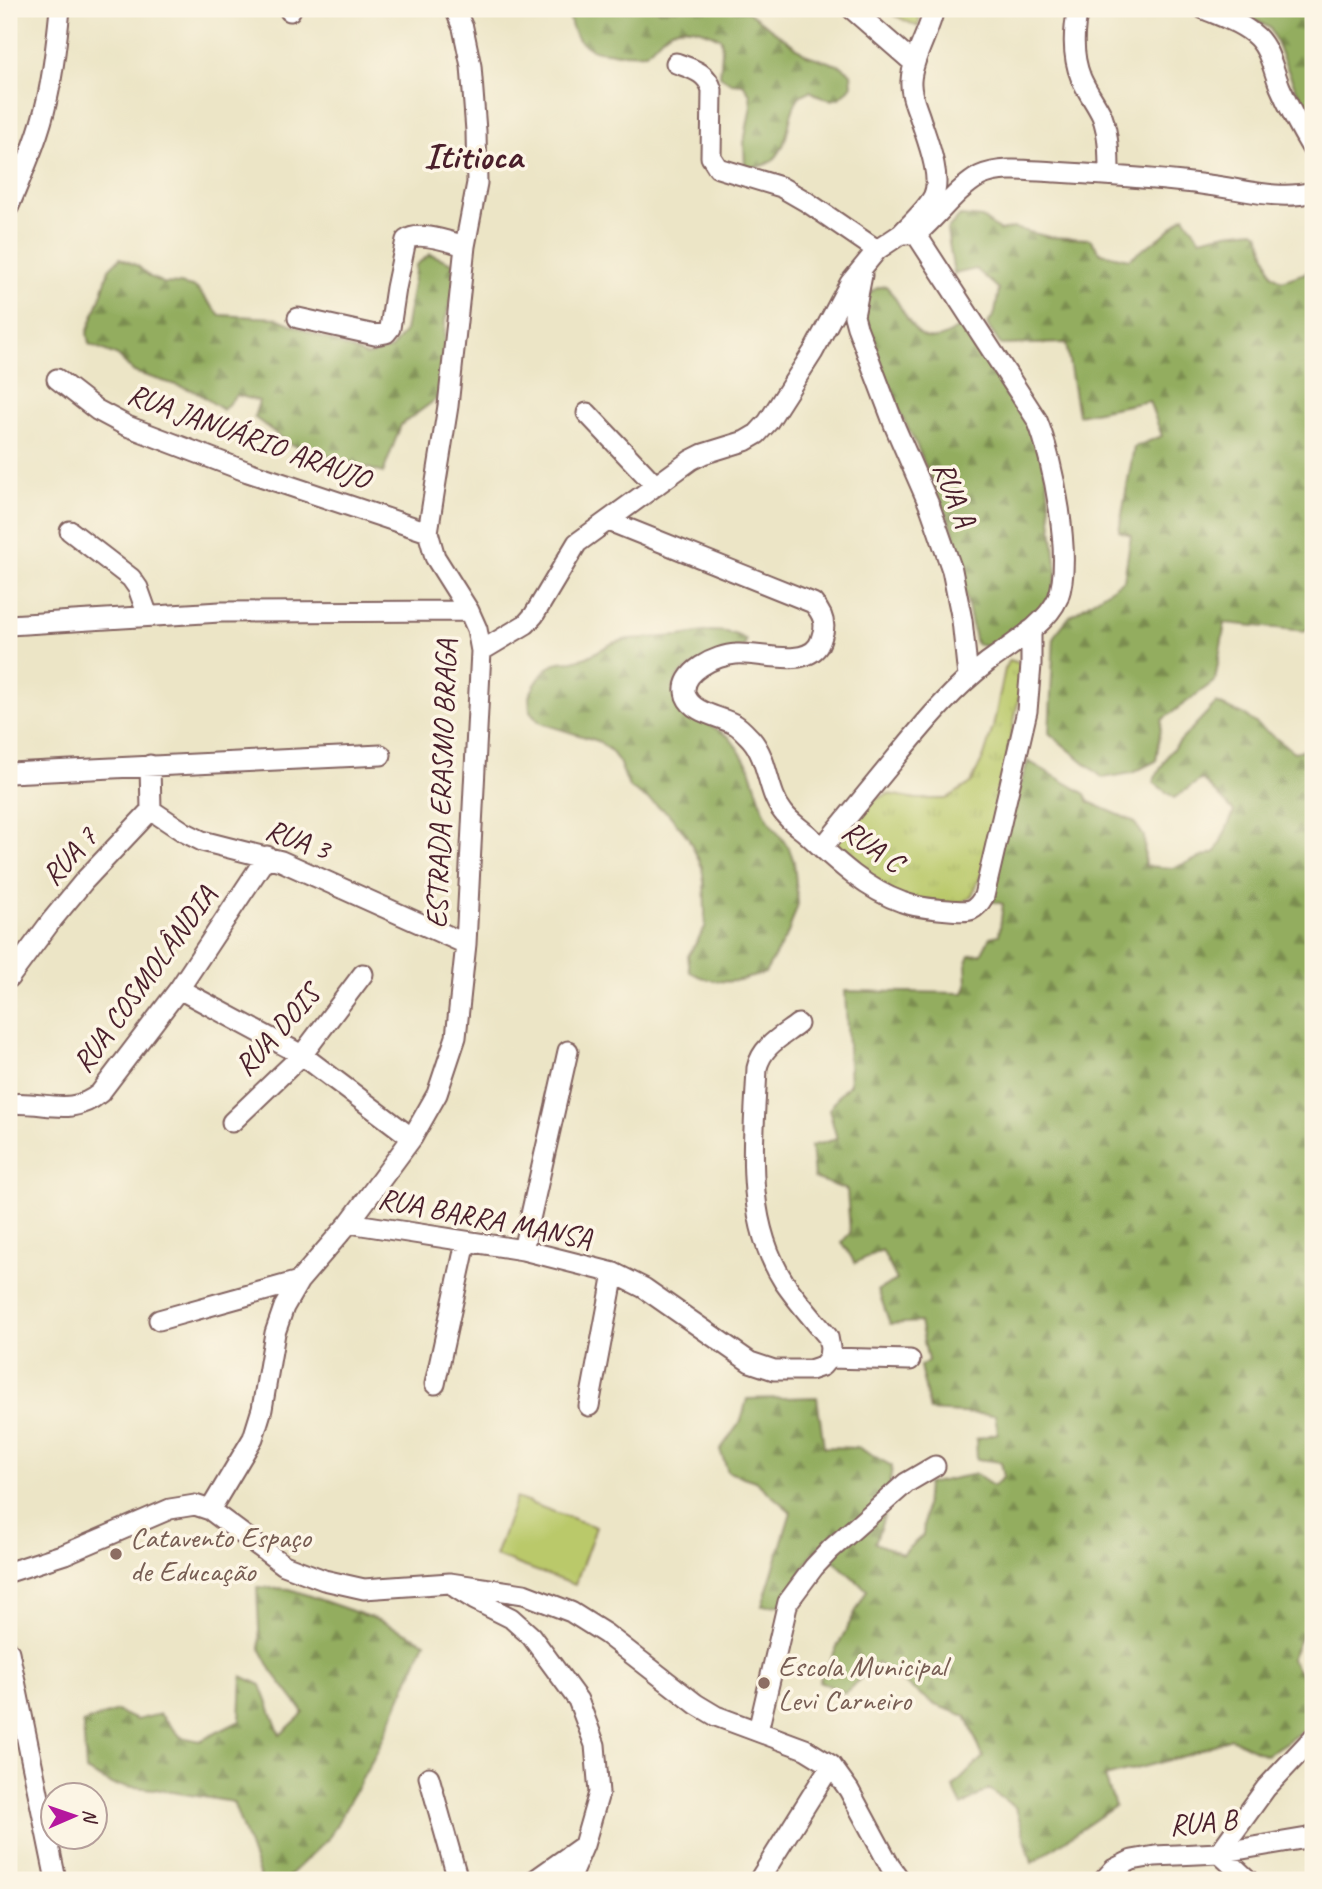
<svg xmlns="http://www.w3.org/2000/svg" width="1322" height="1889" viewBox="0 0 1322 1889" font-family="Caveat,sans-serif">
<style>
.grass{fill:url(#grass-tufts);stroke:#82744b;stroke-width:2}
.forest{fill:url(#forest-firs);stroke:#6e6645;stroke-width:2}
.green{fill:#bac96b;stroke:#82744b;stroke-width:2}
.lines{fill:none;stroke-linecap:round;stroke-linejoin:round}
.minor-casing{stroke:#836461;stroke-width:23}
.minor{stroke:#fff;stroke-width:19}
.education-dot{fill:#8d6e63;stroke:#fcf5e5;stroke-width:2.5}
.labels{text-anchor:middle;dominant-baseline:central;stroke-width:7;stroke-linejoin:round;paint-order:stroke}
.street-label{font-size:30px;fill:#4a1f2b;stroke:#fcf5e5}
.education-label{font-size:30px;fill:#785e54;stroke:#fcf5e5;text-anchor:start}
.district-label{font-size:37px;font-weight:bold;fill:#4a1f2b;stroke:#fcf5e5}
</style>
<defs>
<pattern id="grass-tufts" width="24" height="20" patternUnits="userSpaceOnUse" patternTransform="scale(1.75)"><rect width="24" height="20" fill="#bac96b"/><path d="M3 7l-1-3M5 7V3M7 7l1-3M15 17l-1-3M17 17v-4M19 17l1-3" fill="none" stroke="#a1ac5d"/></pattern>
<pattern id="forest-firs" width="22" height="20" patternUnits="userSpaceOnUse" patternTransform="scale(1.75)"><rect width="22" height="20" fill="#93ad5f"/><path d="M5 1l3.5 6h-7zM16 11l3.5 6h-7z" fill="#7a8c4f"/></pattern>
</defs>
<rect width="100%" height="100%" fill="#fcf5e5"/>
<filter id="ink" filterUnits="userSpaceOnUse"><feTurbulence type="fractalNoise" baseFrequency=".0143" numOctaves="2"/><feDisplacementMap in="SourceGraphic" scale="14" xChannelSelector="R" yChannelSelector="G"/><feConvolveMatrix kernelMatrix="1 2 1 2 8 2 1 2 1" color-interpolation-filters="sRGB"/></filter>
<filter id="wash" filterUnits="userSpaceOnUse"><feTurbulence type="fractalNoise" baseFrequency=".00686" numOctaves="4" result="noise"/><feDisplacementMap in="SourceGraphic" scale="28" xChannelSelector="R" yChannelSelector="G"/><feGaussianBlur stdDeviation="1.57" result="paint"/><feColorMatrix in="noise" values="0 0 0 0 0 0 0 0 0 0 0 0 0 0 0 0 0 1.4 0 .05"/><feComposite in="paint" operator="in"/></filter>
<g filter="url(#wash)">
<rect width="100%" height="100%" fill="#ece5c6"/>
<path class="grass" d="M1010,660L1025,665L986,865L971,897L953,907L899,899L838,852V836L860,806L888,794L917,799H946L971,783L984,756L993,727L1005,669Z"/>
<path class="forest" d="M571,9H744L807,55L841,66L851,73L852,85C838,105 830,102 810,91C807,93 803,94 800,96C795,101 793,110 791,116C785,144 780,170 745,167L744,142L751,106L750,94L743,84L731,83L720,76L722,51L721,39C703,29 678,20 662,37C657,42 652,48 646,53C636,54 603,53 594,50C577,44 567,25 571,9Z
M1235,9H1313V120L1295,87L1270,28Z
M960,216L982,218L1000,231L1014,228L1049,237L1090,239L1101,253L1129,259L1162,236L1184,216L1200,239L1227,233L1254,230L1259,233L1272,274L1282,281L1305,273L1313,268V621L1305,631L1225,623L1215,681L1162,720L1156,761L1132,773L1103,778L1049,733L1054,636L1070,616L1124,580L1131,535L1119,531L1134,447L1162,436L1149,401L1078,415L1066,343L1001,345L987,325L995,313L999,289L976,269L954,274L947,230Z
M430,254L455,264L459,277L445,320L442,395L401,425L383,473L290,444L254,417L259,401L236,395L223,410L195,391L134,372L118,356L89,344L87,333L102,293L109,269L120,258L138,266L150,277L163,283L180,284L196,288L220,315L276,318L367,356L391,349L405,331L416,265Z
M886,286C908,309 914,361 958,328L970,333L1019,397L1041,452L1047,481L1057,572L1050,602L1015,632L989,647L976,644L964,587L962,559L953,530L917,446L890,393L861,311C866,296 870,288 886,286Z
M710,631C723,631 734,632 746,640L745,646L690,667L678,676L673,689L679,703L690,712L729,737L738,749L750,768L764,811L771,824L789,848L794,862L798,904L788,933L765,973C738,982 717,987 690,972L688,956L705,928V912L704,882L702,867L688,837L668,813L629,787L619,762L610,750L598,741L540,723L530,711L529,696L536,683L546,669L559,662L573,661L587,657L613,643L628,639L680,636Z
M1216,703L1246,716L1294,752L1313,748V1623H1307L1291,1659L1313,1695V1721L1303,1731L1266,1755L1231,1738L1188,1755L1105,1777L1115,1806L1032,1863L1016,1808L989,1789L962,1806L953,1787L983,1757L966,1716L935,1705L877,1663L845,1693L819,1681L867,1590L835,1562L814,1551L781,1605L762,1606L791,1512L755,1481L728,1472L720,1450L741,1421L747,1399L817,1397L824,1447L859,1448L892,1466L887,1508L875,1543L902,1554L923,1535L927,1484L975,1474L993,1486L1004,1477L1001,1462L977,1459L976,1439L998,1433L995,1415L930,1411L920,1366L928,1361L920,1322L890,1324L878,1290L897,1280L882,1250L855,1263L842,1242L850,1233L847,1190L814,1178L811,1146L837,1139L829,1110L840,1094L850,1084L845,991L964,993L967,986L966,965L970,955L981,954L990,937L999,935L1003,904L984,899L1028,761L1085,794L1089,802L1133,821L1144,836L1145,866L1173,868L1216,852L1234,812L1202,779L1174,798L1153,782L1169,753Z
M257,1587L290,1589L381,1621L425,1642L377,1752L329,1838L285,1880H261L233,1802L154,1789L113,1785L86,1771L83,1723L117,1711L136,1720L160,1714L181,1737L200,1741L240,1721L242,1676L261,1685L280,1735L304,1713L272,1671L260,1648Z"/>
<path class="green" d="M892,9H921L918,27L892,14Z
M516,1498L596,1527L575,1585L495,1556Z"/>
</g>
<g filter="url(#ink)">
<g class="lines">
<defs>
<path id="minor" d="M852,9L914,63
M1078,9C1073,32 1072,56 1081,78C1087,92 1096,103 1102,116C1109,135 1109,156 1109,175
M1204,9C1222,17 1242,23 1257,37C1270,50 1273,70 1280,87C1289,108 1301,130 1313,150
M290,11L291,9
M676,63C692,69 707,72 712,90L711,157L718,168L781,187L807,202L877,250
M9,206C23,172 39,137 47,100C54,70 57,39 60,9
M901,234C912,222 926,210 933,197C943,178 926,137 920,118C916,106 910,94 911,81C912,58 929,33 934,9
M862,275L854,316L857,327L895,427L930,507L952,570L962,620L968,677
M298,318L375,335L386,333L390,328L396,288L406,240C419,230 450,242 465,246
M57,379L97,410L127,426L248,472L428,532
M587,413L656,486
M609,521L813,603C822,613 827,623 822,636C821,640 820,643 818,646C803,668 759,652 736,654C717,655 678,672 686,696C693,714 721,716 736,725C741,728 747,735 751,739C769,760 767,792 783,812C789,821 799,827 807,834C835,860 865,889 902,902C915,907 934,909 949,910C968,911 974,914 984,896L1027,711L1031,665V630
M70,531L131,578L138,588L148,616
M9,625L220,612L469,611
M481,651L526,624L534,615L577,543L691,460L703,454L745,441L757,434L768,422L813,352L850,283L877,250L901,234H916L921,230C939,214 959,187 980,176C1002,166 1030,171 1054,172C1105,175 1157,178 1208,185C1243,189 1278,201 1313,192
M150,765L151,810L184,832L202,841L281,861L466,944
M9,773C133,766 257,762 381,755
M822,848C848,816 874,785 900,753C927,720 954,688 988,662C1011,645 1047,624 1058,598C1073,559 1053,459 1037,420L916,234
M9,978L52,920L85,880L151,810
M179,989L302,1055L412,1138
M798,1024C781,1037 762,1046 757,1068C754,1140 743,1218 784,1282C797,1301 813,1319 828,1337L830,1348L829,1358
M9,1104C44,1100 70,1118 100,1093L179,989L267,856
M232,1122L302,1055L363,974
M349,1223L523,1250L614,1273L644,1288L750,1362L774,1370H810L822,1366L829,1358
M523,1250L568,1051
M159,1320L299,1281
M829,1358L910,1360
M435,1384L466,1242
M589,1406L614,1273
M210,1510L253,1438L262,1409L275,1333L284,1307L299,1281L349,1223L412,1138L437,1094L456,1037L466,944L481,651L477,629L469,611L435,557L428,532L448,406L465,246L477,183L476,131L471,66L463,28L455,9
M9,1572L65,1554L170,1509L195,1505L210,1510L284,1565L324,1580L364,1589L450,1583L524,1594L571,1612L606,1634L696,1704L716,1716L805,1749L831,1765L849,1790L890,1866L900,1880
M456,1588L475,1600L511,1618L531,1636L578,1700L595,1745L599,1793L584,1845L569,1880
M9,1652L56,1880
M758,1731L788,1602L814,1567L831,1549L906,1483L935,1466
M429,1777L458,1880
M535,1880L583,1846
M759,1880L831,1765
M1104,1880L1114,1869L1132,1860L1155,1856L1219,1853L1313,1837
M1248,1880L1219,1853L1266,1788L1313,1738"/>
</defs>
<use href="#minor" class="minor-casing"/>
<use href="#minor" class="minor"/>
</g>
</g>
<g class="education-dot">
<circle cx="116" cy="1554" r="7"/>
<circle cx="764" cy="1683" r="7"/>
</g>
<g class="labels">
<g class="street-label">
<text transform="translate(249 436) rotate(20)">RUA JANUÁRIO ARAUJO</text>
<text transform="translate(955 494) rotate(68)">RUA A</text>
<text transform="translate(441 784) rotate(-88)">ESTRADA ERASMO BRAGA</text>
<text transform="translate(298 839) rotate(20)">RUA 3</text>
<text transform="translate(873 846) rotate(35)">RUA C</text>
<text transform="translate(69 856) rotate(-48)">RUA 7</text>
<text transform="translate(144 979) rotate(-54)">RUA COSMOLÂNDIA</text>
<text transform="translate(277 1030) rotate(-48)">RUA DOIS</text>
<text transform="translate(485 1218) rotate(11)">RUA BARRA MANSA</text>
<text transform="translate(1203 1822) rotate(-5)">RUA B</text>
</g>
<g class="education-label">
<text x="130" y="1537">Catavento Espaço<tspan x="130" dy="34">de Educação</tspan></text>
<text x="778" y="1666">Escola Municipal<tspan x="778" dy="34">Levi Carneiro</tspan></text>
</g>
<g class="district-label">
<text x="473" y="155">Ititioca</text>
</g>
</g>
<rect width="1322" height="1889" fill="none" stroke="#fcf5e5" stroke-width="35"/>
<g transform="translate(74 1816) rotate(88)"><circle r="33" fill="#fcf5e5" stroke="#b59f9b" stroke-width="2"/>
<path d="M0-5L12 26L0 18L-12 26Z" fill="#b5179e"/>
<text y="-10" font-size="19" font-weight="bold" text-anchor="middle" fill="#4a1f2b">N</text>
</g>
</svg>
